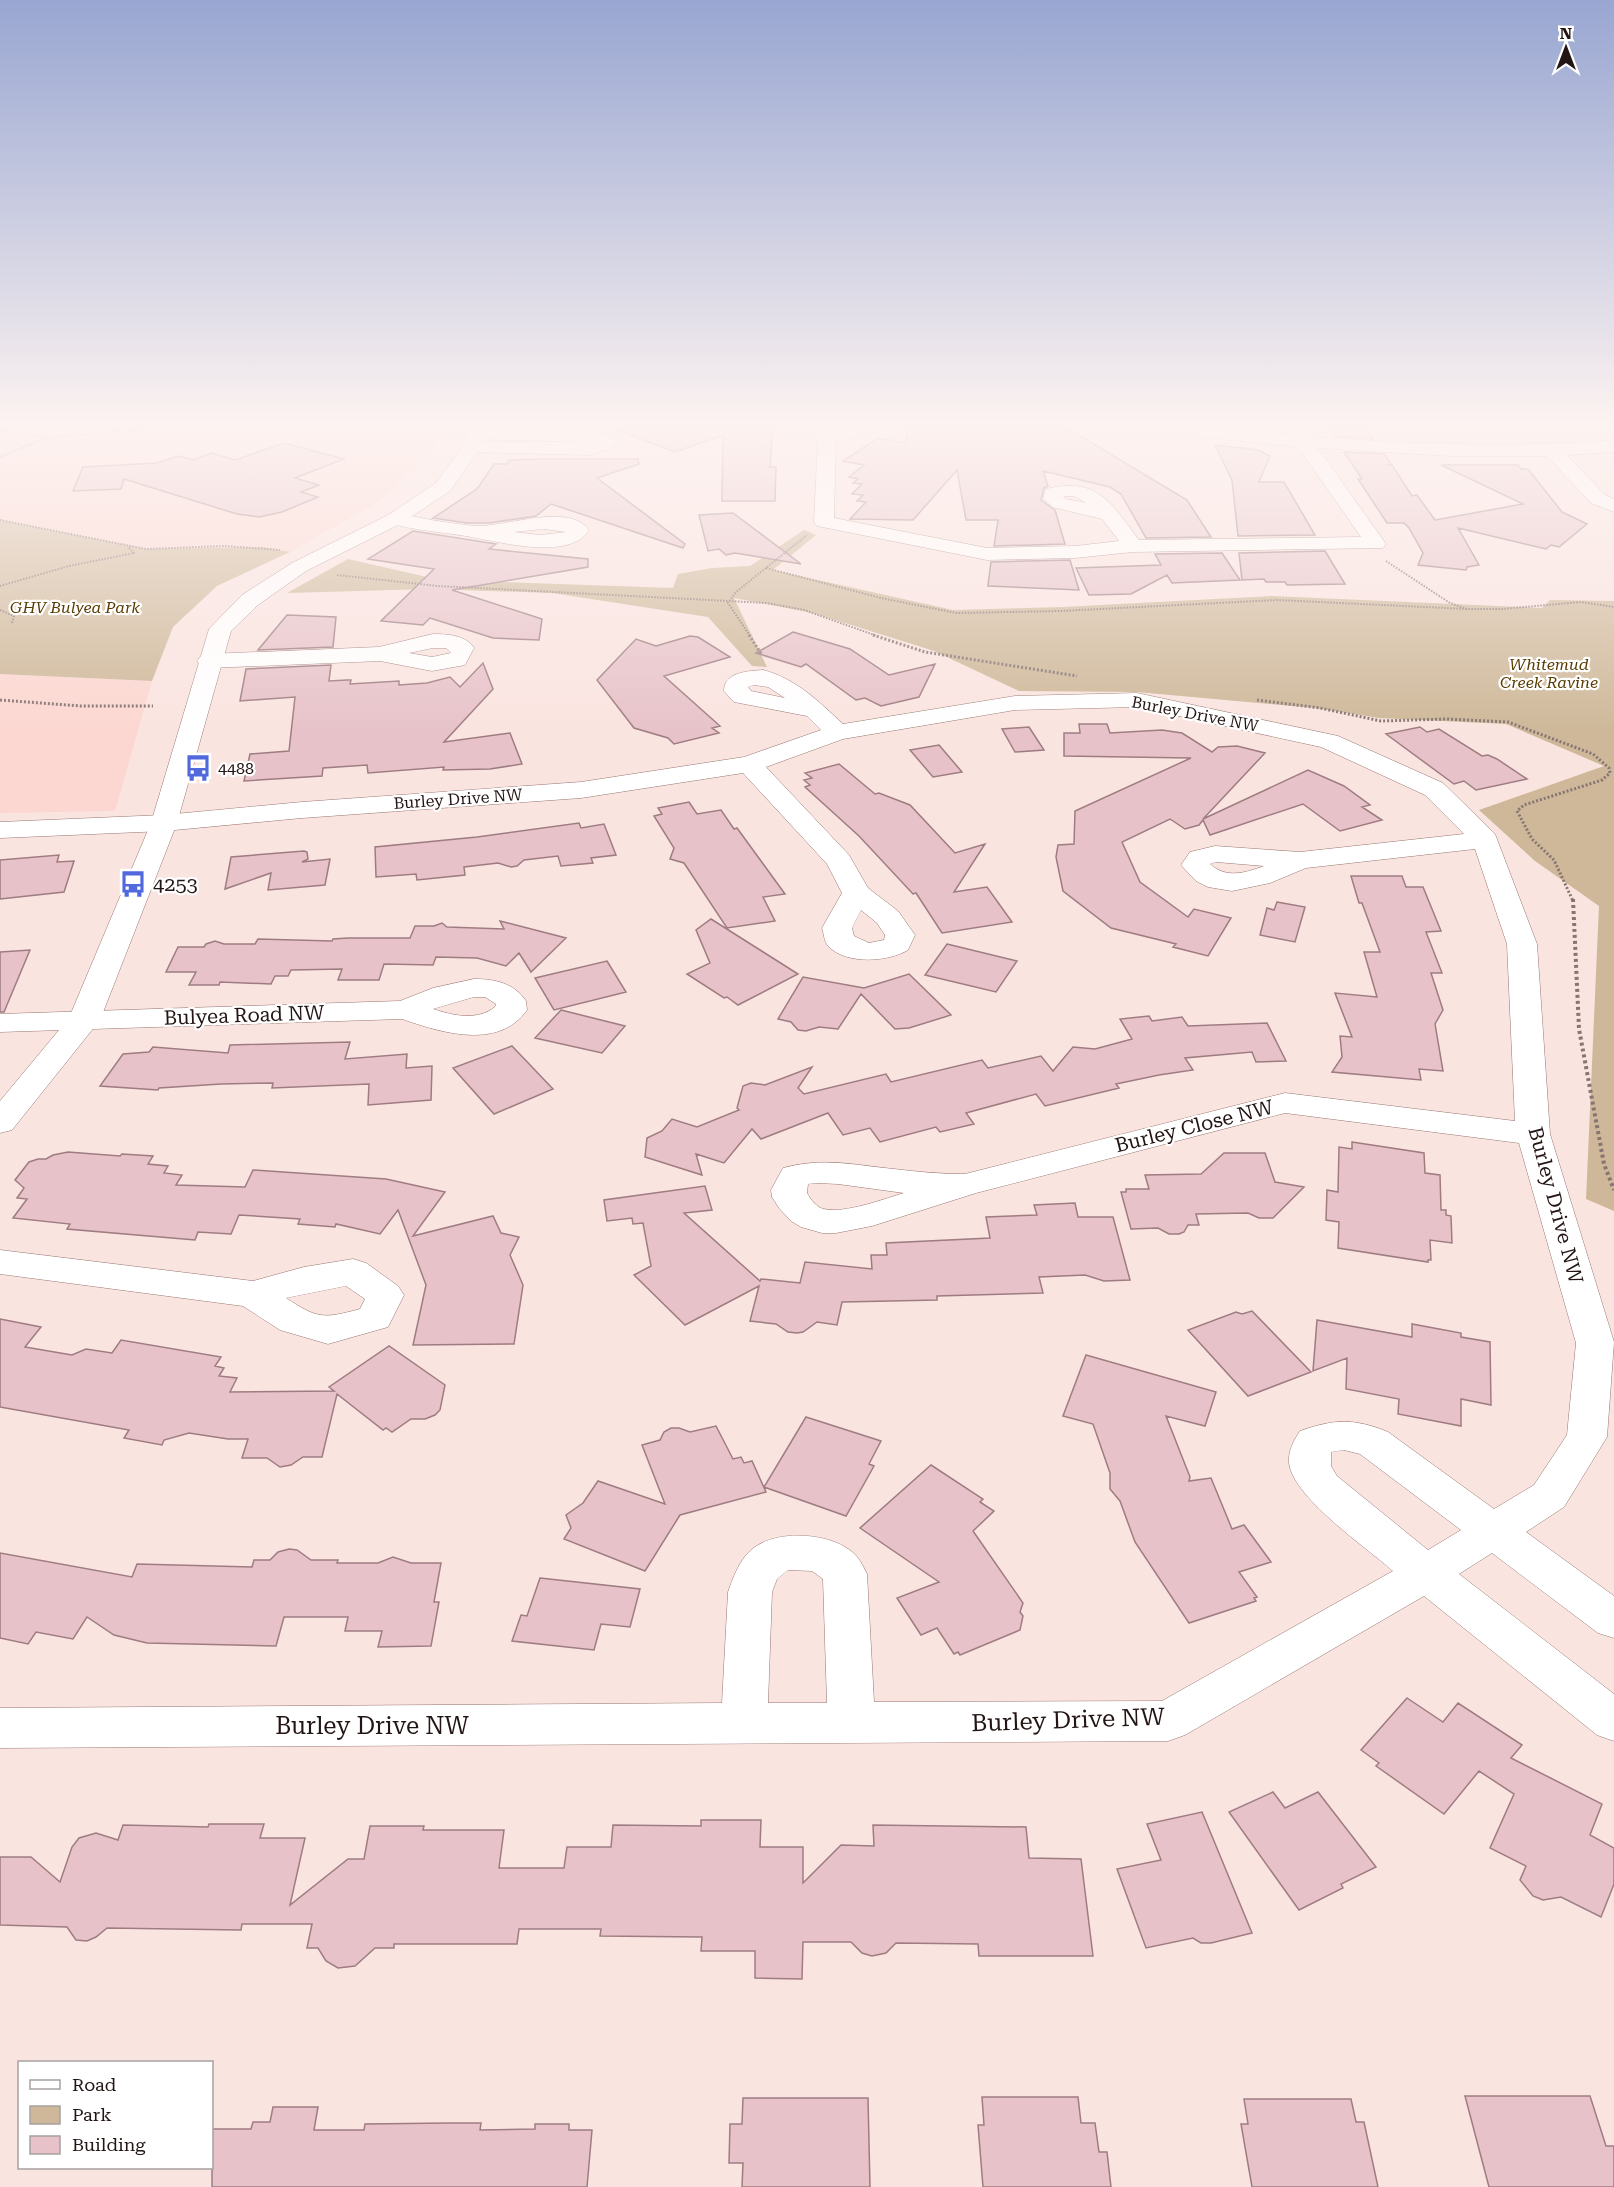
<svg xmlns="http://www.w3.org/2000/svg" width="1614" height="2187" viewBox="0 0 1614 2187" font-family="'Roboto Serif',serif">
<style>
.built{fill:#fcd7d1}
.green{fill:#ceb899}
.building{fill:#e7c3c9;stroke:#9e7c82;stroke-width:1.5}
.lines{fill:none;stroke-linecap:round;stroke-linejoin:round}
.minor-casing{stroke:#987771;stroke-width:1}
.tertiary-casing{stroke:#987771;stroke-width:1}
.path-far2{stroke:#867572;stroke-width:2;stroke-dasharray:1.5 1.5;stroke-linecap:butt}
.path-far1{stroke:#867572;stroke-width:3;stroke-dasharray:2 2;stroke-linecap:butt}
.path{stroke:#867572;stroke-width:4;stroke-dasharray:3 3;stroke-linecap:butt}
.minor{fill:#fff;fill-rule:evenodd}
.tertiary{fill:#fff;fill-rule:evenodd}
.labels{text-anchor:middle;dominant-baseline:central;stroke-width:4.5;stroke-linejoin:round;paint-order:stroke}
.far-park-label{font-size:16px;font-style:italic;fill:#5a3c02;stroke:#fff}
.far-street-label{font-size:16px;fill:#221513;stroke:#fff}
.far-poi-label{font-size:16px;fill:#221513;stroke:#fff;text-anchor:start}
.poi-label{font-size:20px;fill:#221513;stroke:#fff;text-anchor:start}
.street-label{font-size:20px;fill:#221513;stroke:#fff}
.near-street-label{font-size:24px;fill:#221513;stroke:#fff}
</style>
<rect width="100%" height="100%" fill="#fae4e0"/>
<path class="built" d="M0,426H31L58,432L122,426H434L435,447L380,501L290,552L263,547L146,549L0,520Z
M0,674L152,681L115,811L0,813Z"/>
<path class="green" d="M0,520L146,549L263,547L290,552L217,586L173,627L152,681L0,674Z
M804,530L816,535L773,570L953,610L1063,607L1272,596L1542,608L1550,600L1614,601V1211L1586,1199L1599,906L1535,861L1479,810L1604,766L1506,724L1379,718L1315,708L1137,692L1019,691L934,651L813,613L734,598L767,667L752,666L708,617L552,593L428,589L287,593L348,559L440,580L673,588L678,574L712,568L750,566Z"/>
<path class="building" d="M614,426H773L770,467H776L775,501H722L723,435L675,452L614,429Z
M908,426H1058L1067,428L1187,500L1211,537L1146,538L1121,494L1110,487L1043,471L1048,486L1044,488L1041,500L1055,510L1065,544L994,546L998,520H966L957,470L913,520L850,519L866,502L857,501L863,495L852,494L862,484L853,483L858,479L849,477L864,465L843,461L878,438L906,443Z
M1328,426H1365L1373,439L1334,436Z
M284,443L344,459L295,478L319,485L301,492L318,497L282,512L259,517L237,514L124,479L121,489L73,491L83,467L157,463L179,456L193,460L212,453L235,460Z
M1215,445L1258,450L1270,456L1259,482H1284L1315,535L1238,536L1232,480Z
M1344,452L1384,454L1391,464L1387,465H1392L1412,496L1417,495L1435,520L1523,504L1441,465H1518L1521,469H1528L1562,512L1587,524L1559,547L1551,545L1546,549L1458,528L1479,565L1467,567L1466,570L1418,565L1423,553L1409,528L1404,523H1387L1358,479H1362Z
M546,459H638L639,464L597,478L685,544L683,548L551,504L536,516L489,523H467L433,518L477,489L494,464H507L509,460Z
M733,513L801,564L735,553L726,555L719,549L708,551L699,515Z
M413,531L496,544L489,549L588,559V567L452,590L542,619L539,640L493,638L430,618L423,625L381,621L434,569L368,559Z
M1325,551L1345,584L1287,585L1285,582H1266L1264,579L1242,580L1239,553Z
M1222,553L1240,580L1172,583L1167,575L1131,594L1089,595L1076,568L1161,565L1155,554Z
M1070,560L1079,590L988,586L991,562Z
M287,615L336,617L333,647L258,650Z
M793,632L850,649L889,675L935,664L919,697L881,706L865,698L856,700L806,664L801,667L756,653Z
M690,636L698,637L730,657L664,676L720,726L712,728L719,733L674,744L668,738L634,728L597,680L636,639L656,646Z
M483,663L493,689L444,742L510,733L522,764L490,769L443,770L444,767L368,773L367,765L323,768L322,776L244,781L250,754L289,751L295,697L240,701L246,669L331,665L329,681L347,680H351L350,684L399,681V685L427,683L450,677L460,687Z
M1079,724H1107L1110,733L1162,730L1182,733L1212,752L1218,747L1237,746L1265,753L1203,819L1308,770L1344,786L1370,805L1362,807L1382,820L1340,831L1303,804L1210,835L1203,820L1199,825L1185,829L1170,819L1122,842L1140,882L1188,917L1194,909L1231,918L1208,956L1173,947L1176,944L1111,928L1063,891L1056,857L1058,845L1074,844L1075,811L1191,758L1064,756V733H1080Z
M1029,727L1044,750L1015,752L1002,729Z
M1420,727L1427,732L1439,729L1482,756L1488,755L1497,759L1527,779L1476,790L1464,781L1454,784L1386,734Z
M939,745L962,772L933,777L910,750Z
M839,764L875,794L879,793L910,805L955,853L985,844L954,892L987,887L1012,922L942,933L916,893L913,894L859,836L805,787L810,785L804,780L812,778L805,773Z
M689,802L697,814L721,810L734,829L737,828L785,894L763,897L775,921L727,928L684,863L670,859L674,848L654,816L662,814L658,808Z
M579,823L581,828L604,824L616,855L591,858L593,863L561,866L558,856L524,860L517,866L511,867L498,863L464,867L465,875L417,880L416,874L376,877L375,847L477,837Z
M304,851L307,852L308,859L302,862L330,859L325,885L268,890L271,873L225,889L231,857Z
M59,855L57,862L74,861L64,892L0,899V860Z
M1351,876H1402L1406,887H1423L1441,931L1426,932L1442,973H1431L1443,1010L1435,1024L1443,1071L1419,1069L1421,1080L1332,1072L1342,1057L1340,1036L1352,1037L1335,993L1377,997L1364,952H1380L1362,903H1359Z
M1277,902L1305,907L1295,942L1260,935L1267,908L1274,910Z
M711,919L798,974L738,1005L727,997L724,998L687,974L710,963L696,930Z
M500,921L566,938L531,972L519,953L506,966L477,958L436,957L433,965L384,964L379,980H338L342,969L291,970L288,976H275L271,984L220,982L219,985H189L196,972H166L178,947H204L206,944L215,941L224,944H255L258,939L332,941L333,939L348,938H410L415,926H434L442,923L447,927L504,929Z
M947,944L1017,961L996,992L925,975Z
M30,950L4,1012H0V952Z
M607,961L626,992L554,1010L535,978Z
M909,974L951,1015L909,1028L895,1029L861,994L838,1029L819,1027L806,1031L798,1030L791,1022L778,1019L803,977L864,988Z
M561,1010L625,1026L602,1053L535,1038Z
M1149,1016L1152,1021L1182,1017L1188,1026L1267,1023L1286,1061L1256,1062L1252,1052L1185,1058L1193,1070L1159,1075L1116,1084L1119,1088L1045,1106L1036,1094L966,1113L974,1124L940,1132L936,1127L880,1142L870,1128L843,1135L828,1113L761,1139L752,1129L724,1163L696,1154L702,1175L645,1157L647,1138L662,1131L672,1119L697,1127L739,1110L737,1108L743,1086L751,1083L765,1085L812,1067L798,1088L804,1094L886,1074L891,1082L982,1060L988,1068L1041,1056L1053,1071L1073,1047L1095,1049L1132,1039L1120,1019Z
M350,1042L345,1059L407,1054L406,1068L432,1066L431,1100L368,1105L369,1084L272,1088L273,1083L221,1084L159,1088L158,1090L100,1086L123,1054L149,1052L153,1047L228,1053L230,1045Z
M512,1046L553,1089L494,1114L453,1068Z
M1352,1142L1424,1153L1425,1173L1440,1175L1441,1210H1446V1215L1451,1216L1452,1243L1430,1240L1431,1260H1428V1262L1338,1248L1339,1222L1326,1220L1327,1190L1338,1192L1339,1147L1352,1149Z
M68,1152L120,1156L122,1154L153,1156L148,1164L168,1166L164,1173L182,1175L176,1185L245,1187L253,1170L386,1179L445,1192L413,1236L493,1216L501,1233L519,1237L510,1255L523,1285L514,1344L413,1345L426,1285L398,1210L380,1234L336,1224L335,1227L298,1224L300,1219L239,1215L231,1234L198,1232L195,1240L67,1229L70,1224L13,1218L27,1199L17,1198L24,1188L15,1180L29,1162L38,1159H46L53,1155Z
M1224,1153H1265L1275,1182L1304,1187L1273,1218H1259L1248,1213L1196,1214L1199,1225H1188L1184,1232L1179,1234H1169L1158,1228L1131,1229L1121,1192H1126V1189H1149L1145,1175L1201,1174Z
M705,1186L712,1210L684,1213L760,1281L761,1279L800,1283L805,1262L872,1269L871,1255H887L886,1243L990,1238L986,1217L1037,1215L1034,1205L1075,1203L1078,1217H1113L1130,1280L1104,1281L1085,1275L1039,1277L1043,1293L937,1296V1300L842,1302L837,1325L817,1322L803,1332L797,1333L788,1332L776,1324L750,1321L759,1286L685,1325L634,1275L651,1266L643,1223L633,1224L632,1218L607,1221L604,1200Z
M1252,1311L1311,1372L1248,1396L1188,1330L1236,1312L1242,1314Z
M0,1319L41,1327L25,1347L72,1355L86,1349L112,1353L121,1340L221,1357L215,1366L224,1368L219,1376L237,1378L230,1392L334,1391L329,1387L389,1346L445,1385L440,1410L435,1415L425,1419H411L392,1432L386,1428L383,1430L337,1394L322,1457H303L291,1465L280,1467L267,1458H242L248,1439H228L189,1433L164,1440L162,1445L124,1438L129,1430L0,1407Z
M1317,1320L1412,1337V1324L1461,1333V1337L1490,1342L1491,1405L1461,1399V1426L1398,1414L1399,1399L1346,1389L1347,1358L1313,1371Z
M1086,1355L1216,1392L1205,1426L1166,1416L1190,1477L1189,1481L1211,1478L1232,1529L1244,1525L1271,1562L1239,1572L1257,1597L1254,1598L1256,1601L1189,1623L1135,1542L1120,1501L1110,1489V1473L1093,1424L1063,1416Z
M806,1417L881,1441L869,1464L874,1466L846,1516L764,1487Z
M716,1426L733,1459L741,1457L744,1463L752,1461L766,1492L680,1515L645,1571L564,1539L571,1528L566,1515L583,1503L598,1481L665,1504L642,1445L660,1440L664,1432L671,1428H679L690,1432Z
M931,1465L983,1499L980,1502L994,1511L973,1531L1023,1603L1020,1612L1023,1616L1020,1630L960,1655L958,1652L954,1654L937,1628L921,1635L897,1598L939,1582L860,1528Z
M289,1549L297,1550L311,1560H338L337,1563H378L393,1557L411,1563H441L434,1602H439L431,1646L378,1647L382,1631H345L348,1617H284L276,1646L147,1643L114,1635L87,1617L73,1639L36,1632L28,1644L0,1638V1553L132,1577L137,1564L252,1567L254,1560H270L278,1552Z
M540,1578L640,1589L630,1627L601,1624L594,1650L512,1641L521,1615L527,1616Z
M1407,1698L1443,1722L1458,1703L1522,1745L1511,1758L1602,1804L1590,1835L1614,1848V1884L1601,1917L1561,1897L1543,1900L1533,1896L1520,1880L1526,1866L1490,1848L1514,1794L1479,1771L1444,1814L1376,1766L1379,1763L1361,1750Z
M1273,1792L1285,1808L1318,1792L1376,1867L1341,1884L1343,1888L1299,1910L1229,1812Z
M1202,1812L1252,1933L1211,1943H1201L1193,1938L1146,1948L1117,1869L1161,1860L1147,1824Z
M701,1820H761L760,1847H803V1883L841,1845L874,1846L873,1825L1026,1827L1029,1858L1081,1859L1093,1956H979L978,1944L896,1943L886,1953L872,1956L862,1953L851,1942H803L802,1979L755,1978V1951H701L702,1937L600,1936L601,1929H519L517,1944H394V1948H375L355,1966L338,1968L326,1961L318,1948H307L312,1924H242L241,1930L107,1928L96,1937L87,1941L76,1940L67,1927L0,1925V1857H31L60,1882L72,1847L79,1838L96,1833L118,1840L123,1825L208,1827L209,1824H264L260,1838H305L290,1905L348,1859H364L370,1826H424L423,1830H504L499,1868H564L567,1847H611L613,1825L701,1826Z
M1465,2096H1590L1606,2146H1614V2187H1489Z
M982,2097H1078L1081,2123H1095L1099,2152H1107L1111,2187H983L978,2125H984Z
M743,2098H868L870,2187H742L743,2163H729L730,2124H742Z
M1244,2099H1351L1356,2122H1364L1378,2187H1252L1241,2124H1248Z
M273,2107H318L314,2130H364L365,2124L449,2123H481L480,2130L535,2129V2124H569V2130H592L587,2187H212V2129H251L253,2122H270Z"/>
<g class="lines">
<defs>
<path id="minor" d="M855,426H891L888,430L836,441L834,518L987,548L1075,546L1119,541L1102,519L1052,507L1043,498L1046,489C1098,476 1111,503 1139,540L1361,537L1298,447L1213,438L1161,430L1158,426H1208L1291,435L1287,426H1305L1310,437C1412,444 1513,448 1614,440V452L1567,455L1605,495L1614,499V512L1591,503L1547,456H1451L1318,448L1386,544L1383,548L1133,552L1075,558L987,560L817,526L814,522L818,438L821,434ZM1063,496H1074L1086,503L1066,499Z
M476,430C501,430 607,425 619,442L616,446L591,455L464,452L462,448L464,444L471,442H592L470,439L467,435L470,431Z
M395,513C421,518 450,524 477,526C505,527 570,502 589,530C570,562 496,541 466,536C440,532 414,530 388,523L385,519L388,515ZM544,529L566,532L540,535L514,532Z
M433,634C447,634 466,635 474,648L465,665L432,671L380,661L209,668L201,666L197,661L201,656L209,654L379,647ZM433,648H446L451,653L432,657L409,653Z
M763,670C797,679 818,701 843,724L1015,696L1137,693L1338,736L1443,783L1495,834L1537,944L1550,1134L1614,1342L1607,1437L1564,1507L1526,1532L1614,1596V1638L1598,1633L1492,1553L1459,1574L1614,1694V1741L1597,1735L1424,1596L1185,1735L1168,1741L0,1748V1708L722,1703L728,1592C733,1578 739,1561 750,1551C773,1529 827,1532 851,1551C859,1557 863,1566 867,1574L874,1702L1162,1701L1393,1571C1367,1548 1291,1496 1289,1462C1288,1451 1294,1440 1300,1431C1334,1419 1354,1418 1388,1432L1494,1509L1534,1485L1567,1435L1576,1343L1519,1143L1285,1113L976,1193L872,1226L836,1233H822L801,1227L791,1221L779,1208L772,1197L771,1190L783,1168C824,1157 853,1165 894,1169C918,1172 941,1174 965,1174L1285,1093L1515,1121L1507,944L1475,849L1306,868L1270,883L1232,891L1208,887L1196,881L1181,865L1190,852L1215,846L1300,852L1464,834L1425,795L1321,747L1137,707L1015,710L843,739L766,767L849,855L868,888L898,911L915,935L908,950C888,962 846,965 828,946C824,941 824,934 822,928L842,893L827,864L743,773L581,798L302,818L164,831L0,838V822L164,815L302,802L581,782L744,757L821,730L807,716L734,702L724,691C724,672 748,671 763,670ZM754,685L768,687L785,698L751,691L748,687ZM1216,862L1264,866C1245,873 1226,879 1210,864ZM861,910L877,923L885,935L884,940L869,943L854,936L852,928ZM817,1183L838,1184L904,1193C884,1199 844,1214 824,1209C817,1208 810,1199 807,1193L808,1184ZM1344,1450L1360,1454L1461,1530L1428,1550L1337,1476L1331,1466V1452ZM788,1570L812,1571L823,1579L827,1703H768L772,1592L777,1579Z
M474,979C495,979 514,983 526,1001L527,1010C498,1051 440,1032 402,1019L0,1032V1014L400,1001L433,988ZM474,997H485L496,1004L495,1007C477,1021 454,1016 433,1009Z
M0,1250L253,1281L304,1267L353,1259L366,1263L398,1286L404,1295L388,1327L328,1344L280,1330L243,1306L0,1274ZM346,1286L365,1299L360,1309C323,1319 318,1319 286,1298Z"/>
<path id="tertiary" d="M465,426H483L485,435L480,448L450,491L402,523L306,571L258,605L231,631L177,823L100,1020L12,1130L0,1133V1101L69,1018L151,823L209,629L242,595L292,563L388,515L436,483L462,448L467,435Z"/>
</defs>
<use href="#minor" class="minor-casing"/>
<use href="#tertiary" class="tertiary-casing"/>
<path class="path-far2" d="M1106,426L1144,432
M0,430L44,437
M0,457L46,438L174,426
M0,520L146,549L225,546L280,550
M1386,561L1450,603L1467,609H1502L1581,602L1614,607
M766,568L881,598L956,613L1061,611L1277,600L1467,609
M337,575L438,586L767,603L804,610L877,636
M0,586L69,566L134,553L128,547
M0,610L14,616L12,623
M750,636L728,603L736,592L807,535"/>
<path class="path-far1" d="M749,635L762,655
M873,635L925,652L1077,676
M0,700L81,706H153
M1257,700L1320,708L1381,721L1447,719L1508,722L1593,754L1609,768L1610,773L1602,780L1524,805L1517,811L1532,839L1554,860L1573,901"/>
<path class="path" d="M1573,899L1579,1029L1604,1164L1614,1190"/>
<use href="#minor" class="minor"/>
<use href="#tertiary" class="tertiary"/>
</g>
<linearGradient id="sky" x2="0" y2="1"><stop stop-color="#98a6d1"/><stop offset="0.58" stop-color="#fdf3f1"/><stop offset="1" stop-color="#fdf3f1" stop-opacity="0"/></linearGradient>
<rect width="1614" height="733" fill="url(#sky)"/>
<defs>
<symbol id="bus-bare" viewBox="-9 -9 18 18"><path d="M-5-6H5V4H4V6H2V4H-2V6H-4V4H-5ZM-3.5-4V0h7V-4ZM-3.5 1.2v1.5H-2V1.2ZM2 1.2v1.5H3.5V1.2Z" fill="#5269de" stroke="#fff" stroke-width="2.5" paint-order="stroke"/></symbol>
</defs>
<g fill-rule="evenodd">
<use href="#bus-bare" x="179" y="749" width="38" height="38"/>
<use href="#bus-bare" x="114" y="865" width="38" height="38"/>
</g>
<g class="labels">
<g class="far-park-label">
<text x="75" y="607">GHV Bulyea Park</text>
<text x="1549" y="664">Whitemud<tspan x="1549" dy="18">Creek Ravine</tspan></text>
</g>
<g class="far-street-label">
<text transform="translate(1195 714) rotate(11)">Burley Drive NW</text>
<text transform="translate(458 799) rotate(-4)">Burley Drive NW</text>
</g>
<g class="far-poi-label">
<text x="218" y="768">4488</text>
</g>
<g class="poi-label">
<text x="153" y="884">4253</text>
</g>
<g class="street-label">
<text transform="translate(244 1015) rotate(-2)">Bulyea Road NW</text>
<text transform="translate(1194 1126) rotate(-14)">Burley Close NW</text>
<text transform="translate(1556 1205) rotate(75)">Burley Drive NW</text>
</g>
<g class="near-street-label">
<text transform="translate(1068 1720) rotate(-2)">Burley Drive NW</text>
<text x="372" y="1726">Burley Drive NW</text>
</g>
</g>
<rect x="18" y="2061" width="195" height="108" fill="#ffffff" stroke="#a7a1a1" stroke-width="1.5"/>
<rect x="30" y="2080" width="30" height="9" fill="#ffffff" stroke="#a7a1a1" stroke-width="1.5"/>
<text x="72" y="2091" font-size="18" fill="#221513">Road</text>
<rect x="30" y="2106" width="30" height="18" fill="#ceb899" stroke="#a7a1a1" stroke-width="1.5"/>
<text x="72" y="2121" font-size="18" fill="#221513">Park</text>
<rect x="30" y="2136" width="30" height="18" fill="#e7c3c9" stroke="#a7a1a1" stroke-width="1.5"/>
<text x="72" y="2151" font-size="18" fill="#221513">Building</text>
<g transform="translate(1566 48)" stroke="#ffffff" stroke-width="4.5" paint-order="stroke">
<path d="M0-4.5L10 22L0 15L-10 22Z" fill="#221513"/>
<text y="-9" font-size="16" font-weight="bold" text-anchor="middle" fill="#221513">N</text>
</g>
</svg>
